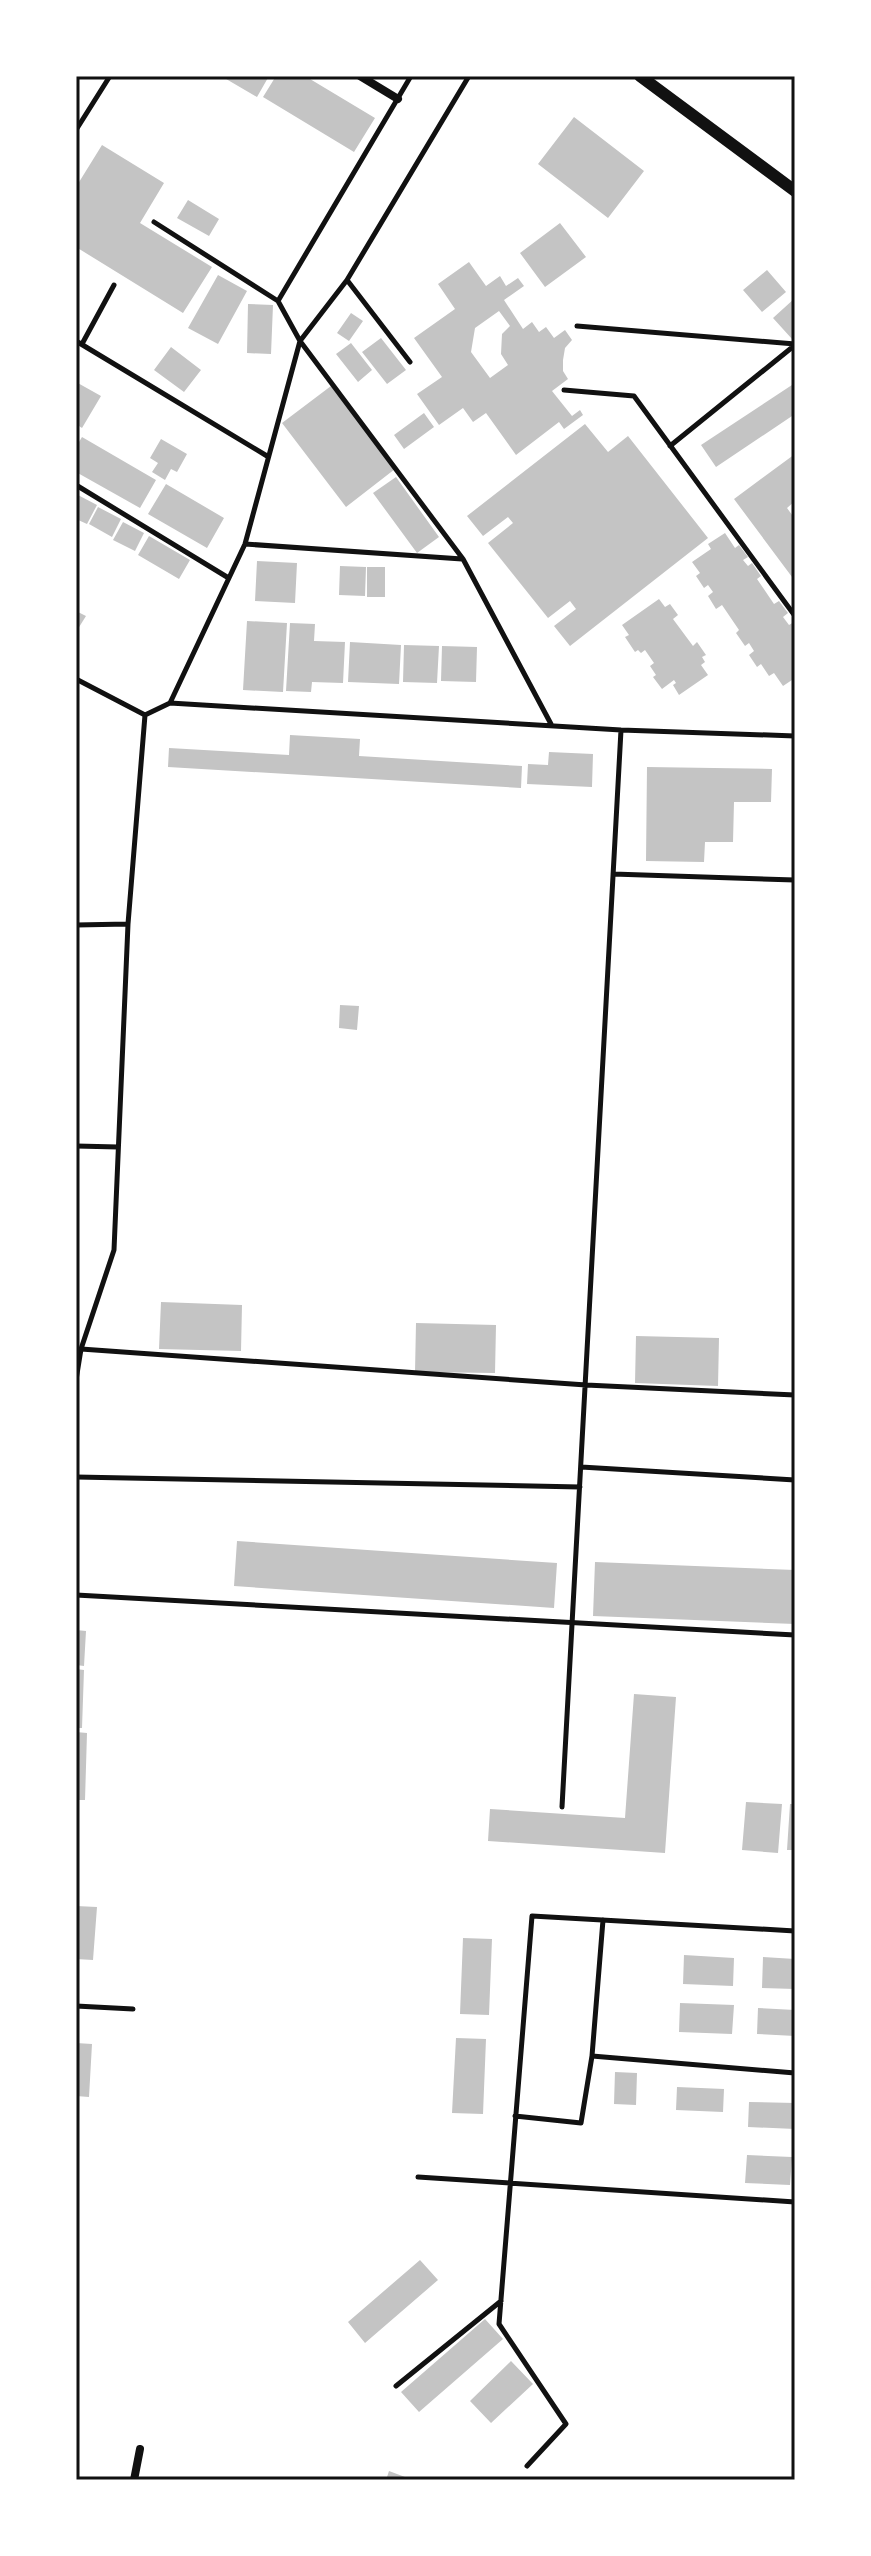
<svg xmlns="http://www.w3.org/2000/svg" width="871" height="2556" viewBox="0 0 871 2556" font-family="'Varela Round',sans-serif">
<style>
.building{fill:#c4c4c4;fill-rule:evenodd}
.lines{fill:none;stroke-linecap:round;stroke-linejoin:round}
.service{stroke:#111;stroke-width:5}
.minor{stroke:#111;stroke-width:8}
.tertiary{stroke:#111;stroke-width:12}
.neatline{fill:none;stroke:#111;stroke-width:3}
</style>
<rect width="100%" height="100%" fill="#fff"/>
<path class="building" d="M221,76H269L257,97Z
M276,76H305L375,118L354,152L263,97Z
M574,117L644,171L608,218L538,164Z
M102,145L164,183L140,223L212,267L183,313L76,247V187Z
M188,200L219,219L209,236L177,218Z
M560,223L586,257L545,287L520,253Z
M469,262L486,286L500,276L506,286L518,278L524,286L504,300L523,329L532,322L539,332L546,327L554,338L565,330L572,340L565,348L563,360V371L568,379L552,391L572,416L580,410L583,415L564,429L559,422L516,455L486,413L473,422L463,408L439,425L417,394L442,377L414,338L455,309L438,284ZM499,311L510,326L502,334L501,354L508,365L490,378L471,352L475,328Z
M767,270L786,292L762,312L743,290Z
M218,275L247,291L218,344L188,328Z
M795,298V336L792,339L773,318Z
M248,304L273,305L271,354L247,353Z
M351,313L363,321L349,341L337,333Z
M381,338L406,370L387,384L362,352Z
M351,343L372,370L358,382L336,354Z
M171,347L201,370L184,392L154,370Z
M76,382L101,396L82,428L76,424Z
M795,383V414L716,467L701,445Z
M331,386L395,469L346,507L282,423Z
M424,413L434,427L404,449L394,435Z
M585,424L608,452L628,436L708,538L570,646L554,626L576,609L570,601L548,618L488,543L513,523L508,517L483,536L467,516Z
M82,437L156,480L140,508L76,472V447Z
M161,439L187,454L177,472L171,469L165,480L152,472L158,463L150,458Z
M795,454V501L787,508L795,519V581L734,499Z
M396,477L439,537L417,553L373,493Z
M166,484L224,518L207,548L148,514Z
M76,494L97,505L87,524L76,519Z
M98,507L121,519L112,537L89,524Z
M123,522L144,533L135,551L113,540Z
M725,533L735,548L739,545L748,557L743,560L748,566L752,563L761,576L757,579L774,604L779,601L788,613L783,617L789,625L794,622L795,624V678L783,686L774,673L769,676L761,664L757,667L749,655L754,651L749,643L745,646L736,633L739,630L722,605L716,609L708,596L713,592L708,585L704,588L696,576L700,573L692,562L711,549L708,544Z
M149,536L190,560L179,579L138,555Z
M257,561L297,563L295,603L255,601Z
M340,566L366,567L365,596L339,595Z
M367,567H385V597H367Z
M659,599L665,607L670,604L678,615L673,619L693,646L697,642L706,655L702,657L705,662L701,665L708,675L679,695L673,685L676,683L674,680L662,689L653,677L656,675L650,666L654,663L645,650L641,653L638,650L635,652L625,637L629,635L622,625Z
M76,611L86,616L76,632Z
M247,621L287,623L283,692L243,690Z
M290,623L315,624L314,641L345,642L343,683L312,682L311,692L286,691Z
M350,642L401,645L399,684L348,682Z
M404,645L439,646L437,683L403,682Z
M442,646L477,647L476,682L441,681Z
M290,735L360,739L359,756L522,766L521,788L168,767L169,748L289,755Z
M549,752L593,754L592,787L527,784L528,764L548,765Z
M647,767L772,769L771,802H734L733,842H705L704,862L646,861Z
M340,1005L359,1006L357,1030L339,1028Z
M161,1302L242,1305L241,1351L159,1349Z
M416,1323L496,1325L495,1373L415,1372Z
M636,1336L719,1338L718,1386L635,1383Z
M237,1541L557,1563L554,1608L234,1586Z
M595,1562L795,1570V1624L593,1616Z
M76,1630L86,1631L84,1666L76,1665Z
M76,1669L84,1670L82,1728H76Z
M634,1694L676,1697L665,1853L488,1841L490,1809L625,1818Z
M76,1732L87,1733L85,1800H76Z
M746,1802L782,1804L778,1853L742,1850Z
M790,1804H795V1850H787Z
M76,1906L97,1907L93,1960L76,1959Z
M463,1938L492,1939L489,2015L460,2014Z
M684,1955L734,1958L733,1986L683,1984Z
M763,1957L795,1959V1989L762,1988Z
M680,2003L734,2005L732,2034L679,2032Z
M758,2008L795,2010V2036L757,2034Z
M456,2038L486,2039L483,2114L452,2113Z
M76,2043L92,2044L89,2097L76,2096Z
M615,2072L637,2073L636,2105L614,2104Z
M677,2087L724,2089L723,2112L676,2110Z
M749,2102L795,2103V2129L748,2127Z
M747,2155L792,2157L790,2185L745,2183Z
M420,2260L438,2280L365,2343L348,2322Z
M485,2319L503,2339L419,2412L401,2392Z
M511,2361L533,2384L491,2423L470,2401Z
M389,2471L413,2480H386Z"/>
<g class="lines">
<path class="service" d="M76,130L110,76
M154,222L278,301L300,341L463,559L551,724
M347,280L410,362
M278,301L411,76
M577,326L795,344
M76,341L267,456
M82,344L114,285
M564,390L634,396L795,616
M670,446L795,345
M76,485L227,577
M245,544L462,559
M76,679L145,715
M170,703L621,730L795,736
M613,874L795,880
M76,925L128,924
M76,1146L118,1147
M81,1349L586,1385L795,1395
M76,1380L81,1349L114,1250L128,924L145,715L170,703L245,544L300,341L347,280L469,76
M581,1467L795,1480
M76,1477L580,1487
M76,1595L795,1635
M562,1807L621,730
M76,2006L133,2009
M592,2056L795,2073
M515,2116L581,2123L592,2056L603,1920
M418,2177L795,2202
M396,2386L501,2301
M527,2466L566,2424L499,2324L532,1916L795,1931"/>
<path class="minor" d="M360,76L398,99
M134,2480L140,2449"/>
<path class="tertiary" d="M640,76L795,191"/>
</g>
<rect width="871" height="2556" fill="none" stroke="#ffffff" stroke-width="156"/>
<rect x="78" y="78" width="715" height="2400" class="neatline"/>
</svg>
